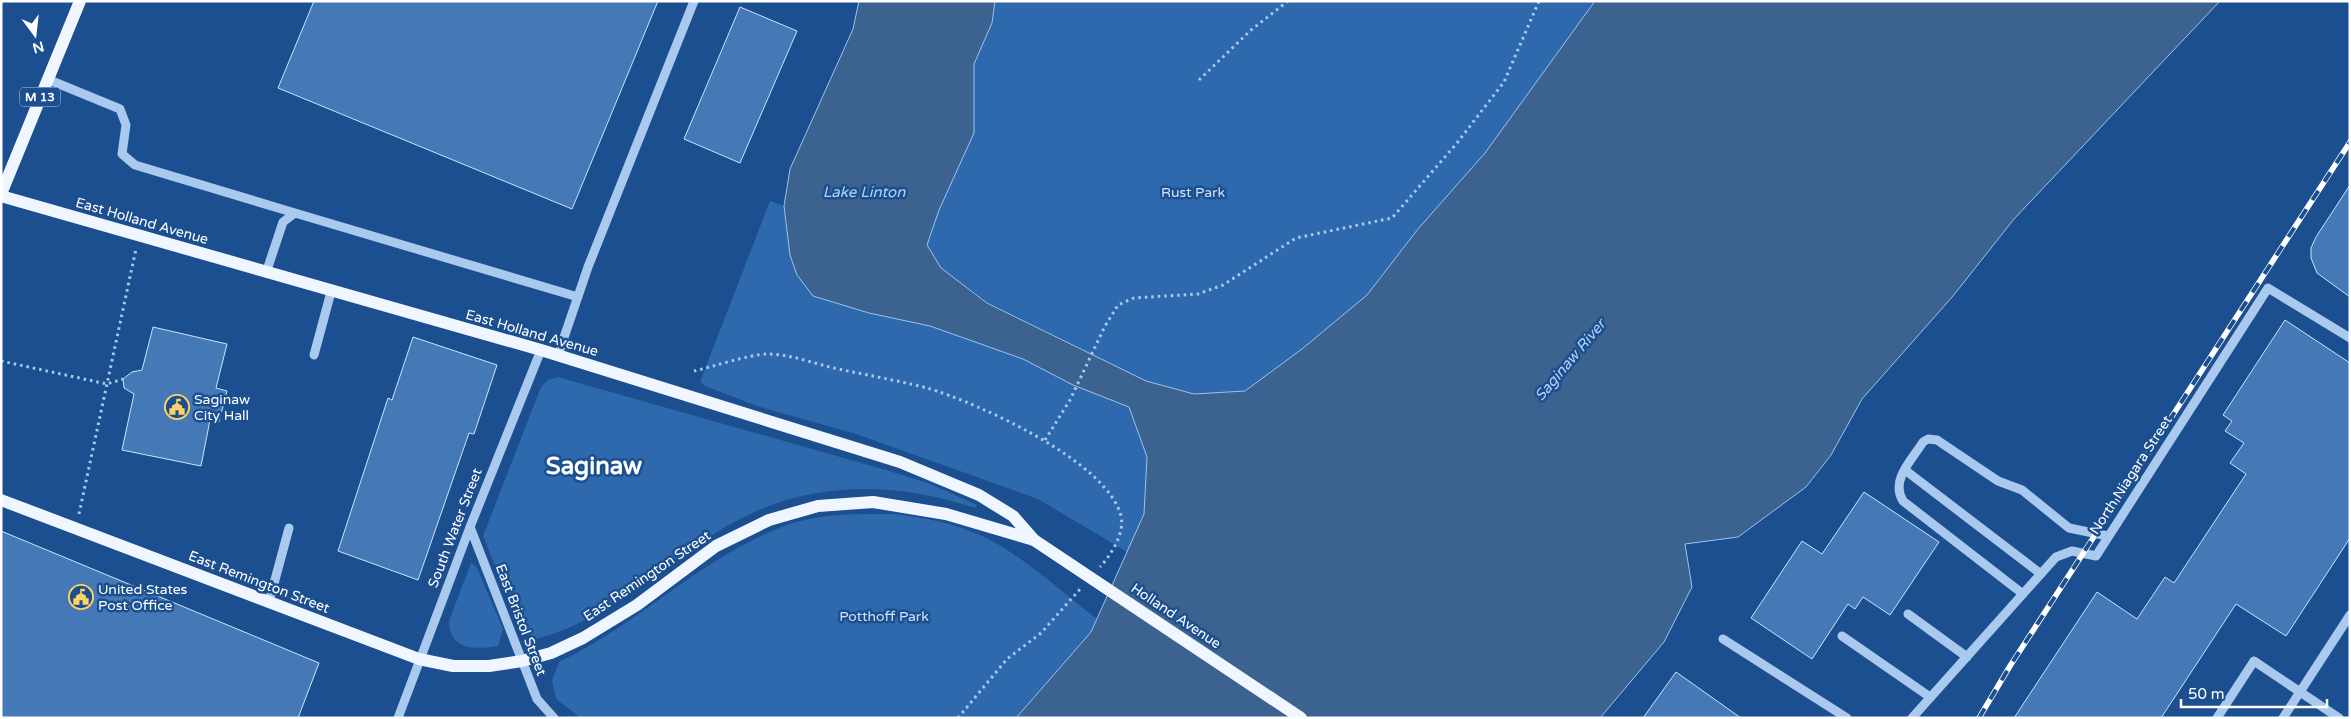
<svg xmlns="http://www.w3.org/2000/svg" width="2351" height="719" viewBox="0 0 2351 719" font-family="'Varela Round',sans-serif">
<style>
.green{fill:#2e69ad}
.water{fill:#3c6290;stroke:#9cc4f0}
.building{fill:#4478b7;stroke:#cfe3fa}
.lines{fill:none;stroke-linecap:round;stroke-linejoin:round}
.path{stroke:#a9c9ee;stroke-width:3;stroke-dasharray:2.5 4;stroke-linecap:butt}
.minor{stroke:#a9c9ee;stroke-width:9}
.major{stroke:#f0f6ff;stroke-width:12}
.rail-casing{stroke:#fff;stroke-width:5.5}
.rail{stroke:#1b4f8f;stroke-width:4;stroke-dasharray:11;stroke-linecap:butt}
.major-bridge{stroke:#f0f6ff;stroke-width:12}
.labels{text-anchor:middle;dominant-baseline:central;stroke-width:5;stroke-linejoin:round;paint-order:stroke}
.shield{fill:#1b4f8f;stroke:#bbcadd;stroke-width:1}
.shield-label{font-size:12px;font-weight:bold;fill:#fff}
.park-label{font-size:14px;fill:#cfe3fa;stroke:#1b4f8f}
.street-label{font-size:14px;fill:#fff;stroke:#1b4f8f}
.poi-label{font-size:14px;fill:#fff;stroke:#1b4f8f;text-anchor:start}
.water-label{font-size:15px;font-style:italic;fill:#b5d3f5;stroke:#1b4f8f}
.town-label{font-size:24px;font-weight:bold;fill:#fff;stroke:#1b4f8f}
</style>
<rect width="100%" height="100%" fill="#1b4f8f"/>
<path class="green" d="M995,1H1595L1485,153L1418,229L1367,295L1302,349L1245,391L1194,394L1146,381L987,302L941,268L927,245L939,210L974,133V64L992,23Z
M770,201L784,206L790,255L813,296L869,313L930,326L1023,359L1073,385L1129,407L1147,457L1144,514L1127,552L1038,499L856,434L757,406L705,386L700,382Z
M558,377L886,470L928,483L977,505L975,508C900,483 819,480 746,516C713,532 684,554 653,575C616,601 580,629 535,639L521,629L483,536L541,387L548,380Z
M893,514C921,517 949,522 975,533C1016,549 1061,592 1097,619L1091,632L1016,718H581L556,699L552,680L559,662C639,624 703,556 787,525C821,513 858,514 893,514Z
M471,563L477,568L503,629L498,646C475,650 449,650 449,621Z"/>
<path class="water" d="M859,1H995L992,23L974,64V133L939,210L927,245L941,268L987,303L1146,381L1194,394L1245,391L1302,349L1367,295L1418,229L1485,153L1595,1H2220L2014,219L1953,296L1862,399L1831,455L1806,487L1738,537L1685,544L1692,587L1664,642L1600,718H1016L1091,632L1144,514L1147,457L1129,407L1073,385L1023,359L930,326L869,313L813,296L797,275L790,255L784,206L790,169L853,29Z"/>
<path class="building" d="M314,1H658L572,209L278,88Z
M740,7L797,31L740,163L684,139Z
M2350,185V297L2317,273L2311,258V248L2316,237Z
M2285,320L2350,363V538L2286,636L2236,604L2161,718H2014L2097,592L2137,619L2165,577L2174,583L2246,474L2230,463L2244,443L2225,431L2232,421L2223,415Z
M153,327L227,344L216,388L227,391L219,422L210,420L201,466L122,450L134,394L124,388L123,379L132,372L142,370Z
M413,337L497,365L474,434L469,433L418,580L338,551L388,398L392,400Z
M1864,492L1939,542L1890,615L1863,597L1855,609L1848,604L1812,659L1751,618L1802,541L1822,554Z
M1,531L319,663L298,718H1Z
M1676,672L1741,718H1643Z"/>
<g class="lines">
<path class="path" d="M1199,80L1251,30L1288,1
M1,361L107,384L123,379
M694,371C712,367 751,354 767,354C790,354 812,363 834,368C865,375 896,380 927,388C978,403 1107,461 1121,516C1125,533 1111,555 1100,567
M1045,440L1070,400L1105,326L1118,305L1134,298L1198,294L1223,285L1296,238L1392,218L1457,143L1504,82L1539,1
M79,514L136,249
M958,718L1007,659L1041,633L1081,588"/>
<path class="minor" d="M47,79L120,109L126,125L122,154L135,165L295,213
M266,273L283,222L295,213L578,297
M314,355L331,292
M558,355L588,267L694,1
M1905,470L2041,574
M470,527L537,699L554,718
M2023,594L1903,501C1890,480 1912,460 1923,442L1928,439L1937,440L1998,481L2022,490L2069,528L2108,536
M269,602L289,528
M1908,614L1967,657
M1842,636L1930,697
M1723,639L1847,718
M398,718L470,527L541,350
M1912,718L2056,557L2072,551L2096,556L2268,288L2350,338
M2217,718L2254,661L2339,718
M2283,718L2350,615"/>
<path class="major" d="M1,194L80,1
M1,196L541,350L900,462L979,495L1013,516L1034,540
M1,500L419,659L453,666H489L522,661L551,653L583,638L637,605L716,546L769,520L818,506L873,502L946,514L1034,540"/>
<defs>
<path id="rail" d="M1979,718L2010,666L2350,142"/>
</defs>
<use href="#rail" class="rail-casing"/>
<use href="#rail" class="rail"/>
<path class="major-bridge" d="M1034,540L1301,718"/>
</g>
<defs>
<symbol id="civic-ring" viewBox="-11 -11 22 22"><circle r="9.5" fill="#1b4f8f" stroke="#ffd166" stroke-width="1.5"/><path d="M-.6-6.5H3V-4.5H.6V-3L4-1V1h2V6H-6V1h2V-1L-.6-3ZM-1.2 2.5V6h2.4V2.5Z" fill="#ffd166"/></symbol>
</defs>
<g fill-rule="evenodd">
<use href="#civic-ring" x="163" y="393" width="28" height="28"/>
<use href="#civic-ring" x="67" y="583" width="28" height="28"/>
</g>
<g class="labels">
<rect class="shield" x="20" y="87.5" width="40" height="19" rx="4"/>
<g class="shield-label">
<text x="40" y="97">M 13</text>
</g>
<g class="park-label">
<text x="1193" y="192">Rust Park</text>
<text x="884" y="616">Potthoff Park</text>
</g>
<g class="street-label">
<text transform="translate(142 221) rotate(16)">East Holland Avenue</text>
<text transform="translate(532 333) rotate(16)">East Holland Avenue</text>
<text transform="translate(2131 475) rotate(-57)">North Niagara Street</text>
<text transform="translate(455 528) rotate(-69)">South Water Street</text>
<text transform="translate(647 576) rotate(-34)">East Remington Street</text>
<text transform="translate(259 582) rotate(21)">East Remington Street</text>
<text transform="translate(1176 616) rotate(34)">Holland Avenue</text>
<text transform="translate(521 620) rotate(69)">East Bristol Street</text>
</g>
<g class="poi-label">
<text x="194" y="399">Saginaw<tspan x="194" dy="16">City Hall</tspan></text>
<text x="98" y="589">United States<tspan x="98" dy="16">Post Office</tspan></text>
</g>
<g class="water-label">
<text x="864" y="192">Lake Linton</text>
<text transform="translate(1570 360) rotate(-50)">Saginaw River</text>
</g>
<g class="town-label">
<text x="594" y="466">Saginaw</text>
</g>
</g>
<rect width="2351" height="719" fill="none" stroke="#ffffff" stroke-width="5"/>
<g transform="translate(35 35) rotate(165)" stroke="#1b4f8f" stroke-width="4" paint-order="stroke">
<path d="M0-4L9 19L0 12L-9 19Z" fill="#ffffff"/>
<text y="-8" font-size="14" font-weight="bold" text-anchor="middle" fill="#ffffff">N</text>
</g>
<path d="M2181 699v8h146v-8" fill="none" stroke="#ffffff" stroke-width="2.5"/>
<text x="2188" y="699" font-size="15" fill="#ffffff" stroke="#1b4f8f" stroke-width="4" paint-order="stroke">50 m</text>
</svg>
